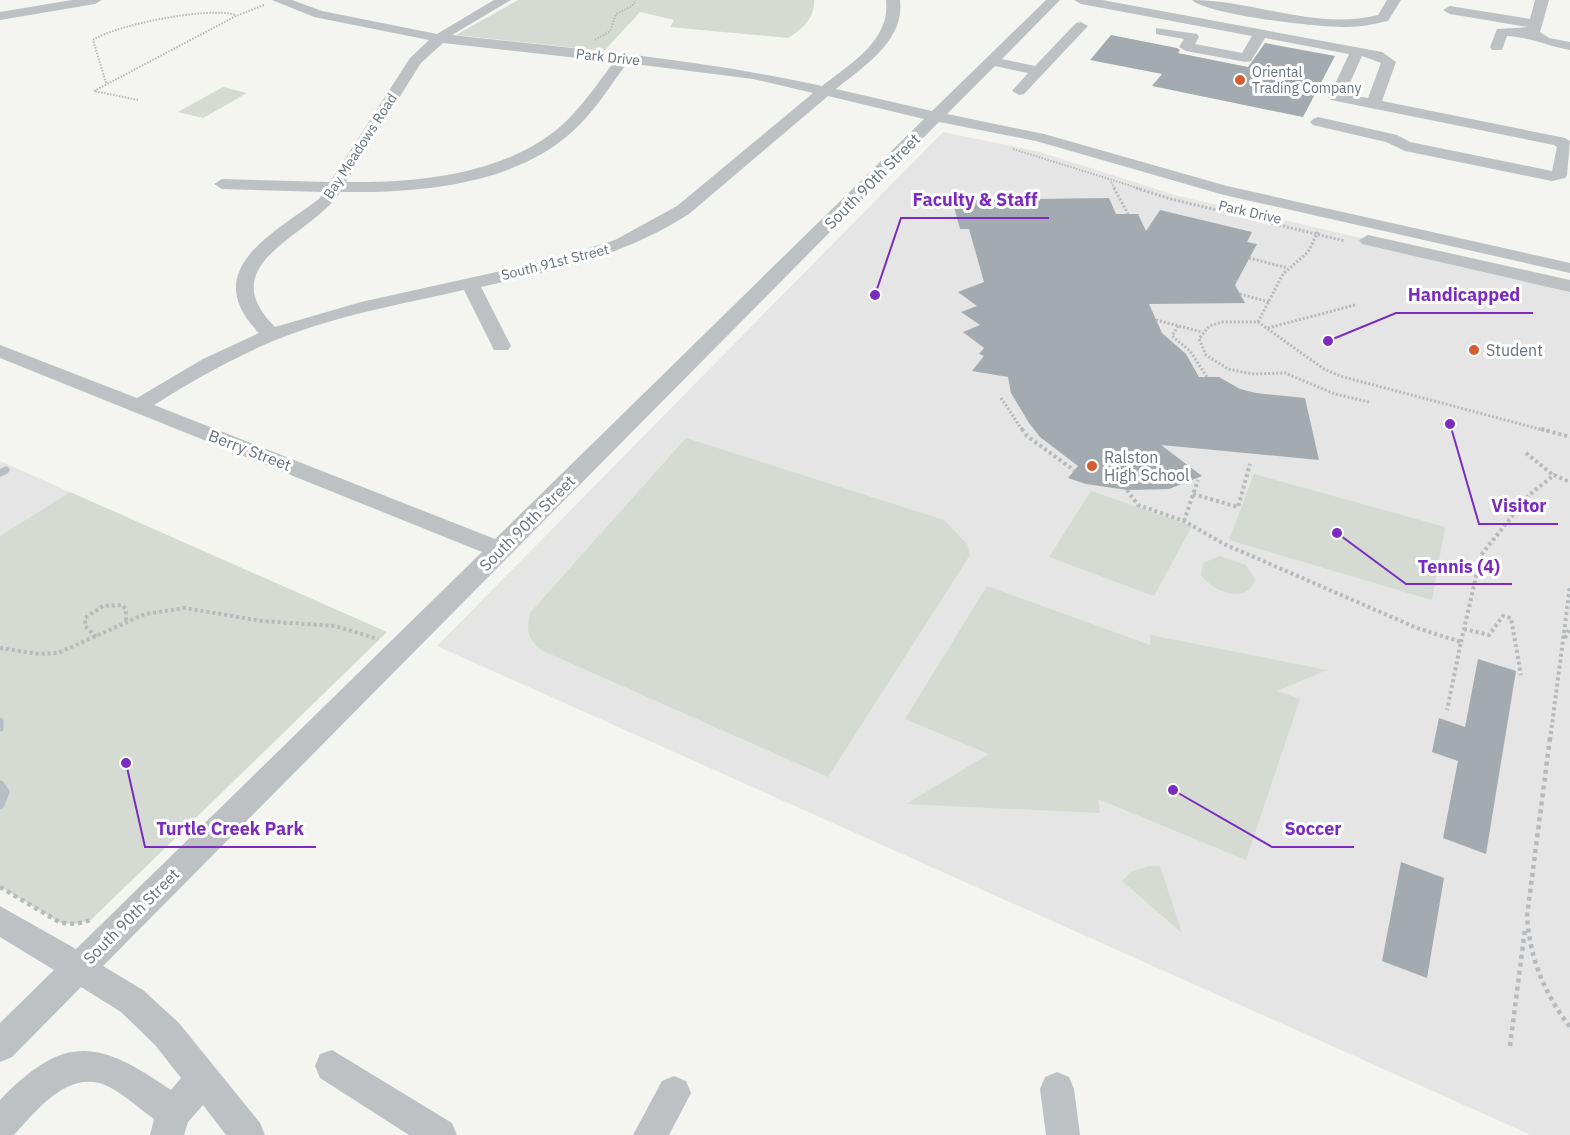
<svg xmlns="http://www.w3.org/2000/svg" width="1570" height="1135" viewBox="0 0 1570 1135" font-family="'IBM Plex Sans',sans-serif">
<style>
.built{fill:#e4e5e4}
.green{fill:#d5dad2}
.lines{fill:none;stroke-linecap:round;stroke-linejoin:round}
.stream-far1{stroke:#b6c0c4;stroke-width:7}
.stream{stroke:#b6c0c4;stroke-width:9}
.building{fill:#a4abb0}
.path-far3{stroke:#b7babc;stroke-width:2;stroke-dasharray:1.5 1.5;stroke-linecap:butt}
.path-far2{stroke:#b7babc;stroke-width:3;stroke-dasharray:2 2;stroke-linecap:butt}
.path-far1{stroke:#b7babc;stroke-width:4;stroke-dasharray:3 3;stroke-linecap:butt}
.path{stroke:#b7babc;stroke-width:4.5;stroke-dasharray:4 4;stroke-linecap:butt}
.minor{fill:#bdc1c4;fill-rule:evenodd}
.poi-dot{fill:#d35c31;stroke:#fff;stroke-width:2}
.labels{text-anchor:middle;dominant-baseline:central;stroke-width:6;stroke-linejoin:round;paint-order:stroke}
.far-street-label{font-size:14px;fill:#65737f;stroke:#fff}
.far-poi-label{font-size:14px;fill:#65737f;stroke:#fff;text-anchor:start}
.street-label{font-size:16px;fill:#65737f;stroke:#fff}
.poi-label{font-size:16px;fill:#65737f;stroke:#fff;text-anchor:start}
.leader{fill:none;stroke:#7b2cbf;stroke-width:2}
.callout-dot{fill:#7b2cbf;stroke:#fff;stroke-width:2}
.callout-label{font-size:18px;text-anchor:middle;font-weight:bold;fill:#7b2cbf;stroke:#fff;stroke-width:6;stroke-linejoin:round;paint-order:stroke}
</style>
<rect width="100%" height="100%" fill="#f4f4f0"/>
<path class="built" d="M943,132L1040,152L1178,196L1570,286V1135H1531L437,646Z
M0,461L70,492L0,536Z"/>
<path class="green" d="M518,0H814C815,19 802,29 788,38L670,27L674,20L640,12L604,51L456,35Z
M223,87L247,93L203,118L178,112Z
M686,438L944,520L967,544L970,555L828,777L541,650C526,636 527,632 530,613Z
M1254,474L1445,527L1432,600L1229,540Z
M1091,491L1192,526L1154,596L1049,557Z
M70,492L387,632L91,920L76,924L61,923L0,887V536Z
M1220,556L1246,565L1255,579C1248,606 1212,591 1201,575L1203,563Z
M987,586L1150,645V635L1327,670L1277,691L1300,699L1246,860L1098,799L1100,813L906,804L989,754L905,719Z
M1149,866H1160L1182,933L1122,881L1131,872Z"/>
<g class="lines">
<path class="stream-far1" d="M0,473L6,470
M0,721V728"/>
<path class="stream" d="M0,785L5,792L0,805"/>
</g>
<path class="building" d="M1111,35L1177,48L1180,50L1178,53L1248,67L1265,43L1335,56L1303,117L1152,86L1162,74L1090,60Z
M1109,198L1116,214H1138L1146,231L1160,210L1252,232L1247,242L1257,244L1235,285L1245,303L1149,304L1162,333L1186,354L1199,377H1219L1240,389L1256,393L1305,398L1319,460L1161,445L1202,476L1169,489L1127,490L1086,484L1068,478L1078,466L1040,437L1029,423L1011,393L1008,377L972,371L984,356L979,354L984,348L963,332L980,325L961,312L977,306L958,292L984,282L969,229H960L952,200Z
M1478,659L1516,671L1486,854L1443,838L1458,761L1432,752L1439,718L1465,727Z
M1401,862L1444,878L1427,978L1382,961Z"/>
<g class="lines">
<path class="path-far3" d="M595,40L610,31L616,14L632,6L636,0
M106,83L93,40C115,25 211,6 235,15
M138,100L94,91L236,16L264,5
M1013,149L1141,189
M1111,182L1115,189"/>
<path class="path-far2" d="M1114,188L1128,214
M1136,188L1171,199L1345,241
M1249,258L1288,268
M1240,294L1269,302
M1156,320L1202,332
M1258,322L1283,274L1308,252L1318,232
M1178,326L1172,336L1190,351L1207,377
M1268,328L1355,305
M1001,398L1023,431
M1369,402L1335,394L1285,373L1253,374L1228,369L1206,355L1199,339L1209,326L1222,322H1258L1324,369L1340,376L1547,431"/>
<path class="path-far1" d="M1022,429L1027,436L1075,471
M1541,429L1570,437
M1526,453L1553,475
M1127,490L1138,505L1184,521L1224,544L1417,628L1461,642L1447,710
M1193,494L1238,507L1250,464
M1184,521L1198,480
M1464,629L1489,635L1503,616L1511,618L1521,675
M96,637L85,626V618L103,606L122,605L126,609V621
M1565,638L1570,628
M1461,642L1481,555L1529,495L1554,475L1570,482
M0,648L39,654L58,653L145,614L185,608L262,621L335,626L378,639
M1550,740L1570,586"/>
<path class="path" d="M1550,738L1527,916C1530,959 1544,993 1570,1027
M0,887L61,923L76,924L91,920
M1510,1046L1525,929"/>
<path class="minor" d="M72,0H102L95,4L0,20V12Z
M272,0H292L322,11L437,34L494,0H511L452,35C576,49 700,59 822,86C849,64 891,41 886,0H900C905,41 864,66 836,89L932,111L1046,0H1060L1002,59L1035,66L1076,23L1081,22L1088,26L1024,94L1019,95L1012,91L1028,73L995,66L947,114L1044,134L1227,186L1570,263V273L1224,195L1036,141L939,122L103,966L143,990L179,1023L260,1123L265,1135H226L203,1105L188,1122L184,1135H150L154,1119C138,1108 118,1088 99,1083C64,1074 35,1112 14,1135H0V1100C65,1033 98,1040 171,1090L181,1078L155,1045L121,1012L81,987L12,1057L0,1062V1023L54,970L0,937V906L76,949L482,552L0,358V345L137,398L203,359L259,333C198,271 272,234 319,199L323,192L222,189L214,184L222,179L330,182L410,58L429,40L314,17ZM443,43L614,62C597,84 582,107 561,126C504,175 418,183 346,182L421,63ZM627,63L753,79L813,93L677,206L615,240L551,260L361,302L275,327C210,262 312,237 340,192C417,193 513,186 573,131C595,111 610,86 627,63ZM828,96L924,119L495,539L154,405C198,377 245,351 294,333C349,313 407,303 464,290L494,350H508L511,346L481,287C554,271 626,255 689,214Z
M1074,0H1102L1382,52L1396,62L1382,101L1565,138L1570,141L1567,175L1565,178L1552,181L1405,151L1386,142L1313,125L1310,122L1313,119L1318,117L1397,135L1410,142L1552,171L1557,147L1554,145L1331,100L1329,97L1349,54L1265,38L1251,61L1246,62L1186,51L1179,47L1184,39L1156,34V28L1197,34L1199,37L1195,44L1242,53L1252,36L1081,4ZM1362,56L1381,63L1368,98L1345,94Z
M1192,0C1254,0 1316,31 1378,15L1387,0H1401L1388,21C1374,24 1361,27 1347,27C1322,28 1208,15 1192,0Z
M1535,0H1549L1540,32L1549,38L1570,42V50C1548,46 1530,37 1507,36L1502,50H1492L1490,47L1497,29L1528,27L1450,14L1443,10L1450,6L1530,19Z
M1368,235L1570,280V292L1362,244L1359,240Z
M332,1050L452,1123L457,1135H409L320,1078L315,1066L320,1054Z
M1057,1072L1069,1077L1074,1089L1080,1135H1046L1040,1089L1045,1077Z
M674,1076L686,1081L691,1093L669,1135H633L662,1081Z"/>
</g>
<g class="poi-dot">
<circle cx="1240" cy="80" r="6"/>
<circle cx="1474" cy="350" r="6"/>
<circle cx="1092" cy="466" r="6"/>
</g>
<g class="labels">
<g class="far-street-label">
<text transform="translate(608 57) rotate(6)">Park Drive</text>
<text transform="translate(360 146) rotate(-57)">Bay Meadows Road</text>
<text transform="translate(1250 212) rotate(13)">Park Drive</text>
<text transform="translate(555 262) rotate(-14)">South 91st Street</text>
</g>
<g class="far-poi-label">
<text x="1252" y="72">Oriental<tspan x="1252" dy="16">Trading Company</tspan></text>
</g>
<g class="street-label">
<text transform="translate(872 181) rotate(-45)">South 90th Street</text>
<text transform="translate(250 450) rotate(21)">Berry Street</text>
<text transform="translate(527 523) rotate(-45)">South 90th Street</text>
<text transform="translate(131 916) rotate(-45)">South 90th Street</text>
</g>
<g class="poi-label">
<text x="1486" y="350">Student</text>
<text x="1104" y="457">Ralston<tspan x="1104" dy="18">High School</tspan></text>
</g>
</g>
<path class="leader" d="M875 295L901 218H1049M1328 341L1396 313H1533M1450 424L1479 524H1558M1337 533L1406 584H1512M126 763L145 847H316M1173 790L1272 847H1354"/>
<g class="callout-dot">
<circle cx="875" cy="295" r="6"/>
<circle cx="1328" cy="341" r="6"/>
<circle cx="1450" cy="424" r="6"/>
<circle cx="1337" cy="533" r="6"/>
<circle cx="126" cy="763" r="6"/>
<circle cx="1173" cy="790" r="6"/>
</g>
<g class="callout-label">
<text x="975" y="206">Faculty &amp; Staff</text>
<text x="1464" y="301">Handicapped</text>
<text x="1519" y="512">Visitor</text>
<text x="1459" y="573">Tennis (4)</text>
<text x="230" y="835">Turtle Creek Park</text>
<text x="1313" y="835">Soccer</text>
</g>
</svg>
